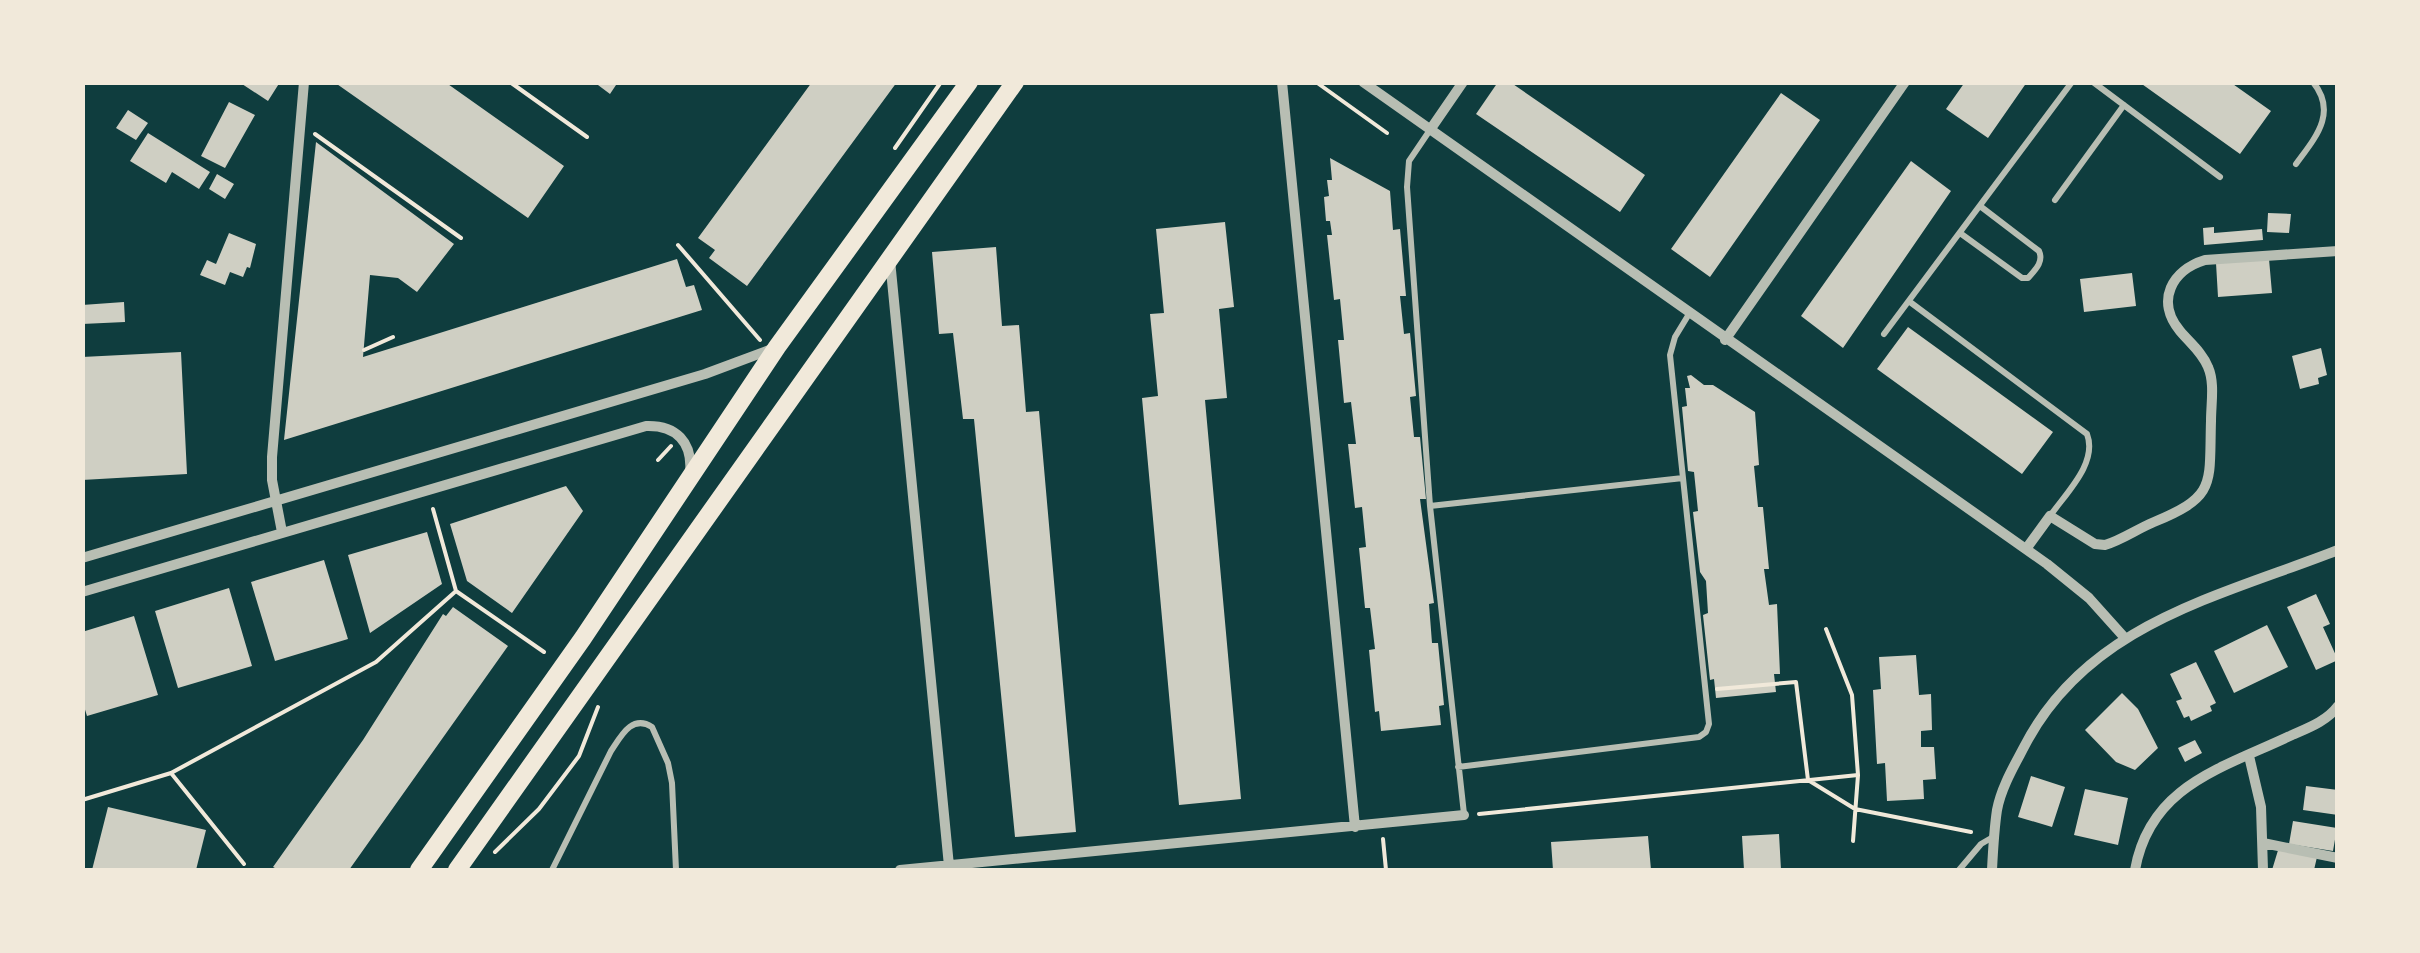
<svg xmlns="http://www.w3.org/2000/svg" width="2420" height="953" viewBox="0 0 2420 953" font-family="'PT Sans',sans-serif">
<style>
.building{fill:#cfcfc3}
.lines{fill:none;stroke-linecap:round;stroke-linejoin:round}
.path{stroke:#f1e9da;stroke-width:4}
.service{stroke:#b8beb3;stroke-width:6}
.minor{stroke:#b8beb3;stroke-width:10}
.secondary{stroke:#f1e9da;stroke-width:18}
</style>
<rect width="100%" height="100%" fill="#0f3d3e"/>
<path class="building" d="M239,82H280L268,101Z
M334,82H445L564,166L528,218Z
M594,82H618L610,94Z
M812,82H897L747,286L709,258L715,250L698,238Z
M1498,82H1510L1645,175L1620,212L1476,114Z
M1965,82H2027L1988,138L1946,109Z
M2139,82H2230L2271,111L2240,154Z
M1781,93L1820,120L1710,277L1671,249Z
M229,102L255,115L225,168L201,156Z
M128,110L148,123L136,140L116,128Z
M148,133L210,172L199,189L172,172L166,183L130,161Z
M316,142L454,244L417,292L398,278L370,275L363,357L677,259L686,287L694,285L702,310L284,440Z
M1330,158L1390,191L1393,230L1400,229L1406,296H1400L1404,334L1410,333L1416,396L1410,397L1414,437H1420L1426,499H1420L1434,603L1429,604L1432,643H1438L1444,705L1439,706L1441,725L1381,731L1379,711L1375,712L1369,650L1375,649L1370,608H1365L1359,548L1366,547L1362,507L1355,508L1348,444H1356L1351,402L1344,403L1338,340H1344L1340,299L1334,300L1327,235H1332L1330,221H1326L1324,197L1329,196L1327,180H1332Z
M1911,161L1951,191L1843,348L1801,316Z
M217,174L234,184L225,199L209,189Z
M2268,213L2291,214L2289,233L2267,232Z
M1225,222L1234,307L1219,309L1227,398L1205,400L1241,799L1179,805L1142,398L1158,396L1150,314L1164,313L1156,229Z
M2214,227V233L2262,229L2263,240L2204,245L2203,228Z
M229,233L256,244L250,268L247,267L243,277L230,272L225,285L200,275L207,260L216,264Z
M996,247L1002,326L1019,325L1026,412L1039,411L1076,832L1015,837L974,419H963L953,333L939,334L932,252Z
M2269,259L2272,293L2218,297L2216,263Z
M2132,273L2136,306L2084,312L2080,279Z
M124,302L125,322L82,324V305Z
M1908,327L2053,432L2022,474L1877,369Z
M2321,348L2327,375L2318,378L2319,384L2300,389L2292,356Z
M181,352L187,474L82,480V357Z
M1691,375L1704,385H1713L1755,412L1759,465L1754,466L1758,507H1763L1769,569H1764L1769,605L1777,604L1780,674H1774L1776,692L1716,698L1714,679L1710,680L1703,615L1708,613L1706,581L1700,572L1693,512L1698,511L1694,472L1688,471L1682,407L1687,406L1685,388H1690L1687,376Z
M566,486L583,511L512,613L467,581L450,524Z
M427,532L442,584L370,633L348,555Z
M324,560L348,639L275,661L251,582Z
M229,588L252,666L178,688L155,611Z
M2316,594L2330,624L2323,627L2338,660L2316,670L2287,607Z
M453,607L508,646L349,870H279L273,867L363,740L443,614L446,616Z
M134,616L158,695L87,716L82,700V632Z
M2267,625L2288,667L2234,693L2214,651Z
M1916,655L1919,695L1931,694L1932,730L1921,731V747H1934L1936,779L1923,780L1924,799L1887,801L1885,763L1877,764L1873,690L1881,689L1879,657Z
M2196,662L2216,703L2210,706L2212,711L2191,721L2189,716L2184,718L2176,701L2182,699L2170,674Z
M2122,693L2138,709L2158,748L2135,770L2116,762L2085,730Z
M2195,740L2202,753L2185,762L2178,748Z
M2031,776L2065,787L2052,827L2018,817Z
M2306,786L2338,790V815L2303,810Z
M2085,789L2128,798L2118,845L2074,835Z
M108,807L206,830L196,870H92Z
M2293,821L2337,828L2333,851L2289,844Z
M1779,834L1781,870H1744L1742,836Z
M1648,836L1651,870H1553L1551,842Z
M2279,847L2317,857L2314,870H2272Z"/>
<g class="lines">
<path class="path" d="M510,82L587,137
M1316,82L1387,133
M315,134L461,238
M895,148L941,82
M678,245L760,340
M364,350L393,337
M658,460L671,446
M433,509L456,591L544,652
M1826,629L1852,695L1858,775L1853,841
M1717,689L1796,682L1808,780L1855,809L1971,832
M171,773L244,864
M82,800L171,773L376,662L456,591
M1479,814L1858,775
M1383,839L1386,870
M495,852L539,809L579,756L598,707"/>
<path class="service" d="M2093,82L2220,177
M1430,130L1409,161L1407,187L1430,506L1464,814
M2296,164C2315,138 2338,113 2313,82
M2055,200L2124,105
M1960,233L2022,278H2028C2035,270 2044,262 2039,251L1980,206
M1910,302L2087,434C2098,463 2066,493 2050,516
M1884,334L2072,82
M1430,506L1683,478
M1458,767L1699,737L1706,732L1709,724L1670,355L1675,337L1689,314
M552,870L611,751C621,736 632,714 652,727L668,763L672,783L676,870
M1959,870L1981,844L1993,837"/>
<path class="minor" d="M1282,82L1355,827
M1363,82L2047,564L2089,598L2124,637
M1430,130L1463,82
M890,260L949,866
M1725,340L1905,82
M282,532L272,480V457L304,82
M2026,549L2050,516L2095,544L2105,545C2122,540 2137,529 2154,522C2217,496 2209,485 2211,421C2211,403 2215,383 2208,367C2202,352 2190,343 2180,331C2155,301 2172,270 2205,260L2338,251
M82,558L705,374L772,349
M82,592L646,426C676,425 693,442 690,473
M2249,756L2261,807L2263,870
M2263,843L2338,858
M900,870L1464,815
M1992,870C1993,850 1994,830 1997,810C2001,788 2014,766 2024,747C2087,624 2218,597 2338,550
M2135,870C2150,785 2223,768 2292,735C2308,728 2327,721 2338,706"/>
<path class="secondary" d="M419,870L583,638L777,347L969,82
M457,870L1015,82"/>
</g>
<rect width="2420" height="953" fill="none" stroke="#f1e9da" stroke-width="170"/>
</svg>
